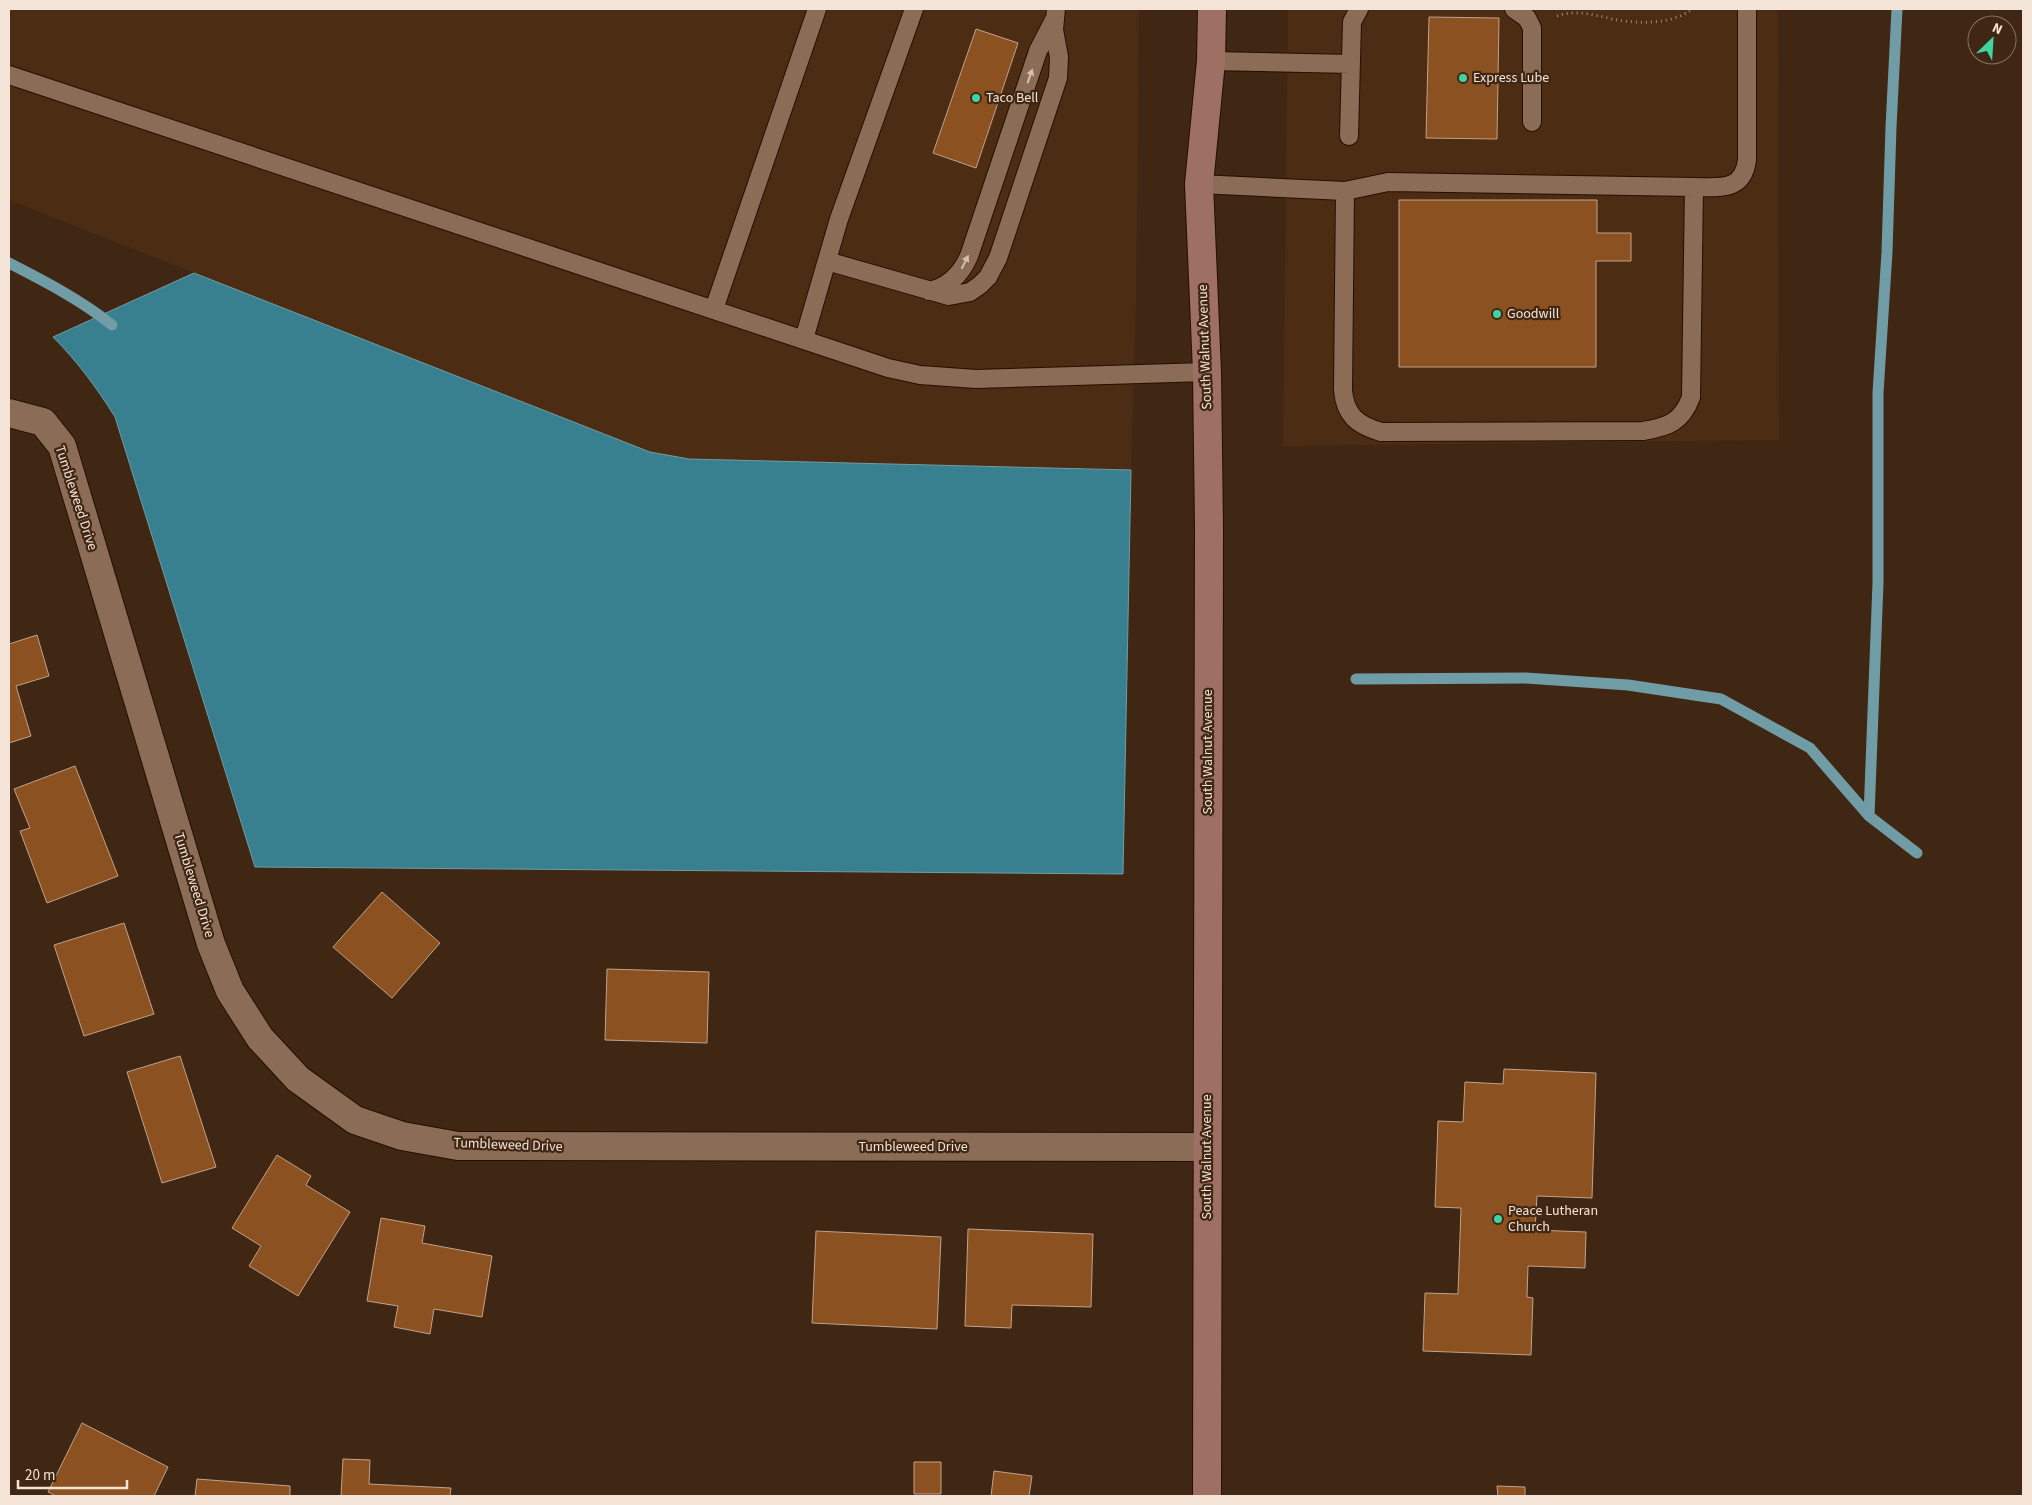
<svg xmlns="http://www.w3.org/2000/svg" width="2032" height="1505" viewBox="0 0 2032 1505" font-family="'Source Sans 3',sans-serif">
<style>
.built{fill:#4c2c13}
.water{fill:#387f90;stroke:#709da5}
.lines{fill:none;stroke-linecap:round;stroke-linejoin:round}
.stream{stroke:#709da5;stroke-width:11}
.building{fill:#8c5120;stroke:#c2a28b}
.lane-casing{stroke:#260f00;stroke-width:20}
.street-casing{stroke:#260f00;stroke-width:30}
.secondary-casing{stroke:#260f00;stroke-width:30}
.path{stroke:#9f8a7b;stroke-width:3;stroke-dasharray:1 4;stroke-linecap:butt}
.lane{stroke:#8b6d57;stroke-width:18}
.street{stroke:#8b6d57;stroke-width:28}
.secondary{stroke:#9d7063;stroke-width:28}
.oneway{fill:#d4c0b1}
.poi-dot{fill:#3fd4a2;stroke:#402713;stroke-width:2}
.labels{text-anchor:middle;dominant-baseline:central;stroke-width:4.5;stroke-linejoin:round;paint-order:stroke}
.poi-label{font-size:14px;fill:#f4e3d7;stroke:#402713;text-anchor:start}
.street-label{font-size:14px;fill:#f4e3d7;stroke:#402713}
</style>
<rect width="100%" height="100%" fill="#402713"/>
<path class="built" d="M9,9H1139L1136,303L1131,470L689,459L668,456L650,452L9,200Z
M1288,9H1778L1779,440L1283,446Z"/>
<path class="water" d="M194,273L650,452L689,459L1131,470L1123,874L255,867L115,417C97,388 77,361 53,337Z"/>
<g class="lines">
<path class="stream" d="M9,263C44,281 81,300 112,325
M1356,679L1526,678L1628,685L1721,699L1810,748L1869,816L1917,853
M1869,816L1878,583V393L1887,252L1891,127L1897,9"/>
</g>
<path class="building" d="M1429,17L1499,18L1497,139L1426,138Z
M976,29L1018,43L976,168L933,153Z
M1399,200H1597V233H1631V261H1596V367H1399Z
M37,635L49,676L16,686L31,736L9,743V644Z
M75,766L118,876L47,903L20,831L30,828L14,789Z
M382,892L440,943L392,998L333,947Z
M124,923L154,1014L84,1036L54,945Z
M607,969L709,972L707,1043L605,1040Z
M180,1056L216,1167L162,1183L127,1072Z
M1504,1069L1596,1073L1592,1198L1537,1196L1535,1230L1586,1232L1585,1268L1528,1266L1527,1297L1533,1298L1531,1355L1423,1351L1425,1293L1458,1294L1461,1208L1435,1207L1438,1121L1463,1122L1465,1082L1503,1084Z
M277,1155L311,1176L306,1185L350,1212L298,1296L249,1266L261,1246L232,1228Z
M381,1218L425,1226L422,1243L492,1256L482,1317L434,1309L430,1334L394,1327L398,1306L367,1301Z
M968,1229L1093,1234L1091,1307L1012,1305L1011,1328L965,1326Z
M816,1231L941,1237L937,1329L812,1323Z
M82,1423L168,1467L154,1496H56L48,1492Z
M343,1459L370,1460L369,1484L451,1488L450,1496H341Z
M914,1462H941V1494H914Z
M994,1471L1032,1476L1029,1496H991Z
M197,1479L290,1486V1496H195Z
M1497,1486L1525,1487V1496H1498Z"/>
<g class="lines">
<defs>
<path id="lane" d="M1514,9L1527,18L1532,28V122
M1211,61L1351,64
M9,75L888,368L920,375L976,379L1207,372
M1349,136L1352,22L1359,9
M1199,184L1345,191L1388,182L1694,187C1719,187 1743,192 1747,160V9
M1345,191L1343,390C1345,415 1357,425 1381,432L1643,431C1668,427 1682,422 1691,397L1694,187
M827,261L949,296L970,292L980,285L988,277L998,258L1058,78L1059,57L1054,30L1056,9
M929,291C949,287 961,274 969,256L1038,51L1054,20
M714,309L817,9
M804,339L839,219L914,9"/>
<path id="street" d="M9,413L43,422L62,446L211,944L230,991L260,1038L298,1079L355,1120L402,1136L458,1146L1206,1147"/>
<path id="secondary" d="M1207,1496L1209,528L1207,372L1199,184L1211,61L1212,9"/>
</defs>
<use href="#lane" class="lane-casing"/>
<use href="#street" class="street-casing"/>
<use href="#secondary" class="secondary-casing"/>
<path class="path" d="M1557,16C1576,9 1598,16 1617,20C1640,24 1674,24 1692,9"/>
<use href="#lane" class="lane"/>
<use href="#street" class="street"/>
<use href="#secondary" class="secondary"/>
</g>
<defs><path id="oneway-solid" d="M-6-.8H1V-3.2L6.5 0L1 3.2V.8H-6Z" transform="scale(1.25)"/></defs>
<g class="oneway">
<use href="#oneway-solid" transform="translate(1030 76) rotate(-71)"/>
<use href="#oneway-solid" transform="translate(965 262) rotate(-63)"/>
</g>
<g class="poi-dot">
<circle cx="1463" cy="78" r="5"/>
<circle cx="976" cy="98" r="5"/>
<circle cx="1497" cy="314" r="5"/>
<circle cx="1498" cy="1219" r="5"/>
</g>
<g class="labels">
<g class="poi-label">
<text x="1473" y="78">Express Lube</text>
<text x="986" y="98">Taco Bell</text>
<text x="1507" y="314">Goodwill</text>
<text x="1508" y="1211">Peace Lutheran<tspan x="1508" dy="16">Church</tspan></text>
</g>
<g class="street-label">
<text transform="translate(1205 347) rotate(-92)">South Walnut Avenue</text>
<text transform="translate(76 498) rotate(72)">Tumbleweed Drive</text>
<text transform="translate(1208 752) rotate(-90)">South Walnut Avenue</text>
<text transform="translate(194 885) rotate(73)">Tumbleweed Drive</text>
<text transform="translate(508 1145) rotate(2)">Tumbleweed Drive</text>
<text x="913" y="1147">Tumbleweed Drive</text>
<text transform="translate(1207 1157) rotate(-90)">South Walnut Avenue</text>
</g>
</g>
<rect width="2032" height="1505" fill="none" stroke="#f4e3d7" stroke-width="20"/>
<g transform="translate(1992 40) rotate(25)"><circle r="24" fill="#402713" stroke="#887261"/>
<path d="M0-4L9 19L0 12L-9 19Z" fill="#3fd4a2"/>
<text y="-8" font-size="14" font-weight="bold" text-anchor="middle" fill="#f4e3d7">N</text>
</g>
<path d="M18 1480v8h109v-8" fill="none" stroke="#f4e3d7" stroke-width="2.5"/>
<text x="25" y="1480" font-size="15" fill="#f4e3d7" stroke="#402713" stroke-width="4" paint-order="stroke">20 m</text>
</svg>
